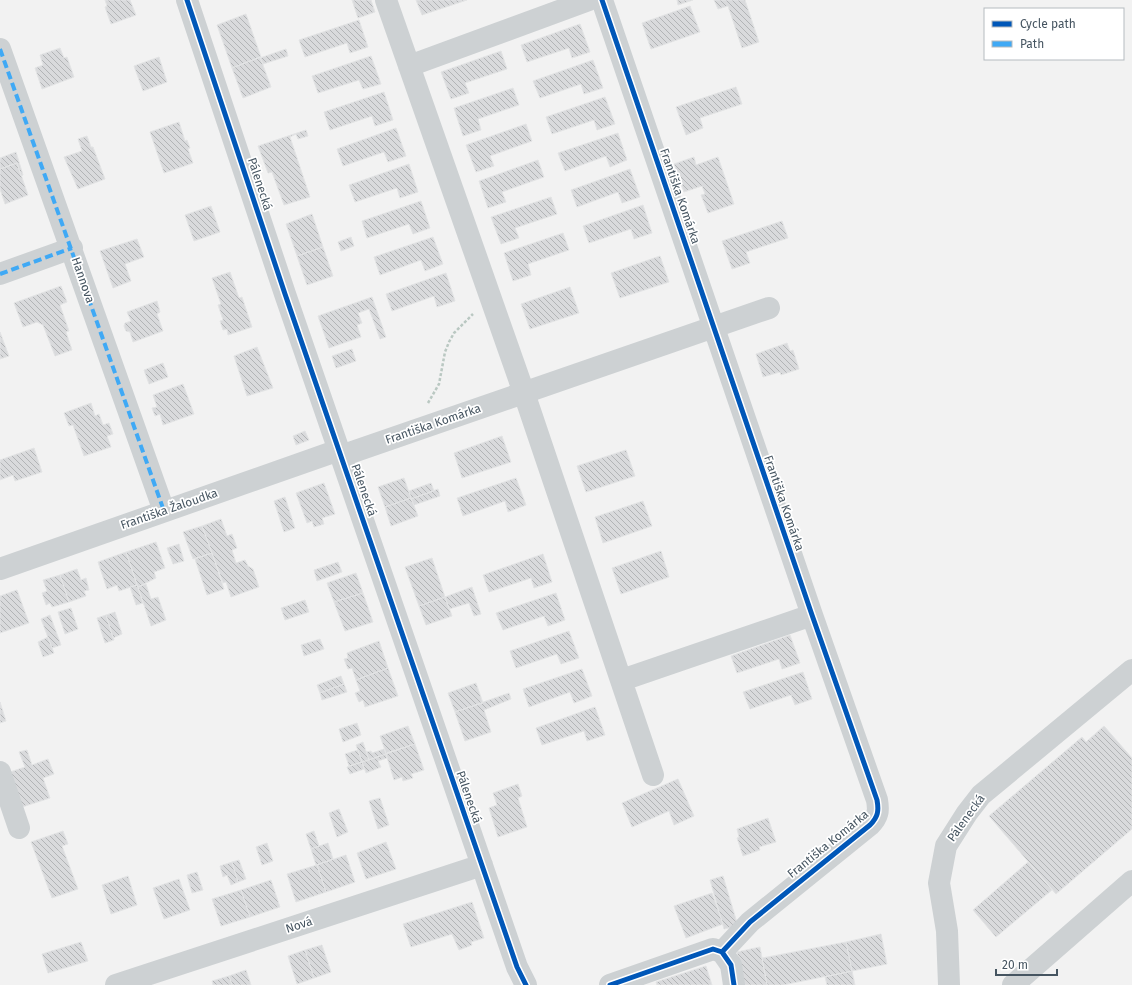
<svg xmlns="http://www.w3.org/2000/svg" width="1132" height="985" viewBox="0 0 1132 985" font-family="'Fira Sans',sans-serif">
<style>
.building{fill:url(#building-back-hatch);stroke:#e3e4e5}
.lines{fill:none;stroke-linecap:round;stroke-linejoin:round}
.path{stroke:#bac8c2;stroke-width:2.5;stroke-dasharray:3 2;stroke-linecap:butt}
.street{stroke:#cdd1d3;stroke-width:22}
.quiet{stroke:#3fa9f5;stroke-width:4;stroke-dasharray:8 4;stroke-linecap:butt}
.cycleway-casing{stroke:#fff;stroke-width:8}
.cycleway{stroke:#0057b8;stroke-width:5}
.labels{text-anchor:middle;dominant-baseline:central;stroke-width:3.5;stroke-linejoin:round;paint-order:stroke}
.street-label{font-size:12px;fill:#465561;stroke:#fff}
</style>
<defs>
<pattern id="building-back-hatch" width="6" height="6" patternUnits="userSpaceOnUse"><rect width="6" height="6" fill="#d9dadc"/><path d="M-1 5l2 2M0 0l6 6M5-1l2 2" fill="none" stroke="#b2b4b6"/></pattern>
</defs>
<rect width="100%" height="100%" fill="#f2f2f2"/>
<path class="building" d="M105,0H130L136,15L111,24L105,7L107,6Z
M352,0H371L375,12L358,18Z
M416,0H467L422,15Z
M677,0H693L678,5Z
M714,0H745L759,42L742,48L728,6L718,9Z
M690,6L700,32L651,49L642,23Z
M246,14L261,57L232,68L217,25Z
M359,20L368,47L350,53L347,43L305,57L299,40Z
M580,24L590,52L572,58L569,48L527,62L521,45Z
M60,48L64,58L67,57L74,77L42,89L35,68L43,65L40,55Z
M286,49L288,56L263,64L260,58Z
M501,51L507,69L465,83L469,93L451,99L441,72Z
M371,56L381,84L363,89L359,80L318,93L312,76Z
M159,57L167,82L143,91L134,66Z
M260,57L271,87L243,98L232,68Z
M593,60L603,88L584,94L581,84L540,98L533,81Z
M736,87L742,104L700,118L703,128L686,135L676,107Z
M513,88L519,105L478,119L481,130L463,136L454,108Z
M384,92L393,120L375,126L372,116L330,130L324,112Z
M605,97L615,124L597,130L594,120L552,134L546,117Z
M179,122L185,141L187,140L190,148L188,149L193,163L164,173L150,132Z
M526,124L532,141L490,156L494,166L476,172L466,145Z
M396,128L406,156L388,162L384,152L343,166L337,149Z
M306,130L308,136L298,139L296,134L290,137L310,197L284,205L272,172L268,173L258,146Z
M618,133L627,160L610,167L606,156L565,171L558,153Z
M87,136L91,147H93L105,179L78,189L64,157L82,151L78,139Z
M16,152L23,175L21,176L17,163L0,169V158Z
M694,157L696,165L718,157L734,204L708,213L701,195L705,194L702,186L684,192L674,164Z
M538,160L544,177L502,192L506,202L488,208L479,181Z
M17,163L28,195L5,204L0,189V169Z
M409,164L418,192L400,198L397,188L355,202L349,185Z
M630,169L640,197L622,203L618,192L577,207L571,190Z
M551,197L557,214L515,228L519,238L501,244L491,217Z
M421,201L430,228L413,234L409,224L367,238L362,221Z
M643,205L652,233L634,239L631,229L589,243L583,226Z
M211,206L220,232L194,241L185,215Z
M312,214L323,247L297,256L286,224Z
M782,221L788,238L746,252L750,263L732,269L722,241Z
M563,233L569,250L528,264L531,275L513,281L504,253Z
M351,237L354,246L341,251L338,242Z
M433,237L443,264L425,271L421,260L380,275L374,257Z
M137,239L144,257L125,264L131,281L113,288L100,251Z
M323,247L333,276L307,285L297,256Z
M660,256L669,282L620,298L611,273Z
M230,272L239,298L242,297L252,327L228,335L227,329L223,330L220,321L223,320L218,305L221,304L212,278Z
M446,273L455,301L437,307L434,296L392,311L386,294Z
M61,286L67,302L60,305L69,331L66,332L72,350L55,356L43,325L37,322L23,327L14,303Z
M570,287L579,313L530,329L521,304Z
M372,297L386,337L380,339L369,309L358,313L362,323L357,325L361,337L329,348L318,316Z
M157,301L160,312L157,314L163,331L133,342L130,332L126,331L124,326L125,323L131,321L127,312Z
M0,332L9,356L0,359Z
M787,343L790,351L793,350L799,369L781,375L780,372L763,377L756,354Z
M257,347L273,388L247,396L234,356Z
M352,349L356,361L336,368L332,356Z
M163,363L168,377L149,384L144,370Z
M183,384L194,414L163,425L160,414L155,416L152,408L157,407L153,395Z
M91,403L95,416L99,414L103,425L109,423L113,434L107,436L111,447L84,456L73,425L69,426L64,413Z
M305,431L309,440L296,445L293,436Z
M502,436L511,462L462,478L454,453Z
M34,448L42,472L15,481L13,475L0,480V460Z
M626,450L635,476L586,492L577,466Z
M404,478L411,498L385,507L378,487Z
M516,478L526,505L508,512L505,501L463,516L457,498Z
M324,483L335,514L322,518L324,524L314,527L312,521L307,523L296,493Z
M431,483L434,491L411,499L409,491Z
M438,489L440,496L414,505L411,499Z
M285,497L295,528L284,532L274,501Z
M411,498L418,516L391,526L385,507Z
M643,501L652,526L603,543L595,517Z
M221,519L227,536L232,534L237,548L232,550L236,563L245,560L248,566L253,569L259,587L231,597L226,582L223,583L202,526Z
M202,526L212,553L193,559L183,532Z
M156,542L165,568L154,572L156,578L138,587L126,552Z
M179,544L184,561L173,564L167,548Z
M661,551L669,577L621,594L612,568Z
M126,552L137,585L119,591L117,585L107,589L98,562Z
M212,553L224,589L207,595L195,559Z
M543,554L552,582L534,588L531,578L489,592L483,575Z
M432,558L445,597L419,606L405,567Z
M338,562L342,572L317,581L314,570Z
M77,569L81,580L86,578L89,590L84,591L86,596L69,602L60,575Z
M356,573L363,593L334,602L327,583Z
M60,575L69,602L52,607L50,603L46,605L42,593L47,591L43,580Z
M146,584L151,599L158,597L166,620L151,626L138,587Z
M137,585L143,603L136,605L130,587Z
M472,587L481,614L474,616L469,603L449,609L445,597Z
M17,590L29,623L0,633V596Z
M363,593L373,622L345,631L334,602Z
M556,593L565,620L548,626L544,616L503,630L496,613Z
M445,597L452,616L426,625L419,606Z
M305,600L309,612L285,620L281,608Z
M71,608L78,629L65,634L58,612Z
M115,612L122,634L113,638L106,615Z
M50,615L61,645L52,648L41,619Z
M106,615L114,640L105,643L97,618Z
M569,631L579,658L561,664L557,654L516,668L510,651Z
M790,635L800,663L782,669L779,659L737,673L731,656Z
M48,637L54,653L43,657L38,642Z
M320,639L324,649L304,656L301,645Z
M379,641L388,668L356,680L352,668L348,669L344,659L348,658L347,653Z
M388,668L398,696L365,707L363,700L359,702L355,693L360,691L356,680Z
M582,669L592,696L574,703L570,692L529,707L523,689Z
M803,672L812,699L795,705L791,695L750,709L743,692Z
M341,676L344,684L320,693L317,685Z
M476,683L483,703L455,712L448,693Z
M344,684L347,692L322,700L320,693Z
M509,693L511,699L484,710L491,732L465,741L455,712Z
M0,702L6,721L0,723Z
M595,707L605,735L587,741L584,731L542,745L536,728Z
M357,723L361,735L343,742L339,729Z
M408,726L415,744L386,753L380,736Z
M1104,726L1132,758V829L1056,894L989,816L1082,737L1086,742Z
M363,742L369,760L362,762L356,745Z
M415,744L424,770L411,774L413,778L403,781L402,777L394,780L386,754Z
M384,749L386,754L369,760L366,752L371,751L372,753Z
M27,750L32,765L48,759L54,774L43,778L50,798L19,808L7,773L25,767L19,752Z
M358,750L362,762L349,766L345,754Z
M386,754L387,758L378,761L381,767L366,773L362,762Z
M362,762L364,769L350,774L347,767Z
M678,779L694,816L674,825L669,811L632,827L622,803Z
M518,784L522,796L518,798L527,827L498,837L489,808L497,805L493,793Z
M380,798L389,825L378,829L369,801Z
M339,809L348,832L337,837L329,813Z
M768,818L776,842L759,847L760,850L743,856L737,838L739,837L737,829Z
M63,831L68,844L62,846L78,889L52,898L31,842Z
M314,831L319,846L311,849L306,834Z
M386,842L396,869L366,879L357,853Z
M267,843L273,861L262,865L256,847Z
M328,843L333,859L316,865L311,849Z
M346,855L355,882L326,892L317,865Z
M239,860L246,879L238,882L232,862Z
M232,862L238,882L231,885L227,875L223,877L220,866Z
M1028,862L1052,890L996,937L973,910Z
M317,865L326,892L296,902L287,874Z
M197,872L203,890L192,893L187,875Z
M128,876L137,905L111,914L102,885Z
M723,876L738,926L724,929L710,880Z
M179,879L190,910L164,919L153,888Z
M271,880L280,907L250,917L241,890Z
M241,890L250,917L221,926L212,899Z
M712,893L723,924L686,938L674,906Z
M472,902L484,938L471,942L472,945L459,950L452,934L411,947L403,924Z
M881,934L887,964L852,971L846,942Z
M81,942L88,961L48,973L42,954Z
M846,942L852,971L783,985H767L762,958Z
M322,945L331,972L314,978L305,950Z
M760,947L767,985H743L737,952Z
M305,950L314,978L297,984L288,956Z
M706,966L712,985H657L656,982Z
M246,970L251,985H232L229,976Z
M852,971L855,985H827L825,977Z
M229,976L232,985H213L212,981Z"/>
<g class="lines">
<path class="path" d="M428,403L439,384L445,352L449,342L454,333L473,314"/>
<path class="street" d="M187,0L285,294L517,967L526,985
M386,0L524,393L653,775
M602,0L812,615L877,800C879,811 878,817 870,825L750,922L722,952
M0,49L164,511
M409,66L589,0
M0,274L72,248
M341,456L769,308
M0,569L339,450
M622,680L812,615
M0,772L19,828
M116,985L482,865
M610,985L713,949L722,952L731,965L734,985
M949,985L947,931L939,883L946,846L967,813L981,795L1132,670
M1013,985L1132,881"/>
<path class="quiet" d="M0,49L164,511
M0,274L72,248"/>
<defs>
<path id="cycleway" d="M187,0L285,294L517,967L526,985
M602,0L812,615L877,800C879,811 878,817 870,825L750,922L722,952
M610,985L713,949L722,952L731,965L734,985"/>
</defs>
<use href="#cycleway" class="cycleway-casing"/>
<use href="#cycleway" class="cycleway"/>
</g>
<g class="labels">
<g class="street-label">
<text transform="translate(260 184) rotate(72)">Pálenecká</text>
<text transform="translate(680 196) rotate(71)">Františka Komárka</text>
<text transform="translate(83 280) rotate(71)">Hannova</text>
<text transform="translate(433 424) rotate(-19)">Františka Komárka</text>
<text transform="translate(364 490) rotate(71)">Pálenecká</text>
<text transform="translate(784 503) rotate(71)">Františka Komárka</text>
<text transform="translate(169 509) rotate(-19)">Františka Žaloudka</text>
<text transform="translate(469 797) rotate(71)">Pálenecká</text>
<text transform="translate(966 818) rotate(-54)">Pálenecká</text>
<text transform="translate(828 844) rotate(-39)">Františka Komárka</text>
<text transform="translate(299 925) rotate(-18)">Nová</text>
</g>
</g>
<rect x="984" y="8" width="140" height="52" fill="#ffffff" stroke="#b5bbc0"/>
<rect x="992" y="21" width="20" height="6" fill="#0057b8" stroke="#b5bbc0"/>
<text x="1020" y="28" font-size="12" fill="#465561">Cycle path</text>
<rect x="992" y="41" width="20" height="6" fill="#3fa9f5" stroke="#b5bbc0"/>
<text x="1020" y="48" font-size="12" fill="#465561">Path</text>
<path d="M996 969v6h61v-6" fill="none" stroke="#465561" stroke-width="2"/>
<text x="1002" y="969" font-size="12" fill="#465561" stroke="#ffffff" stroke-width="3" paint-order="stroke">20 m</text>
</svg>
